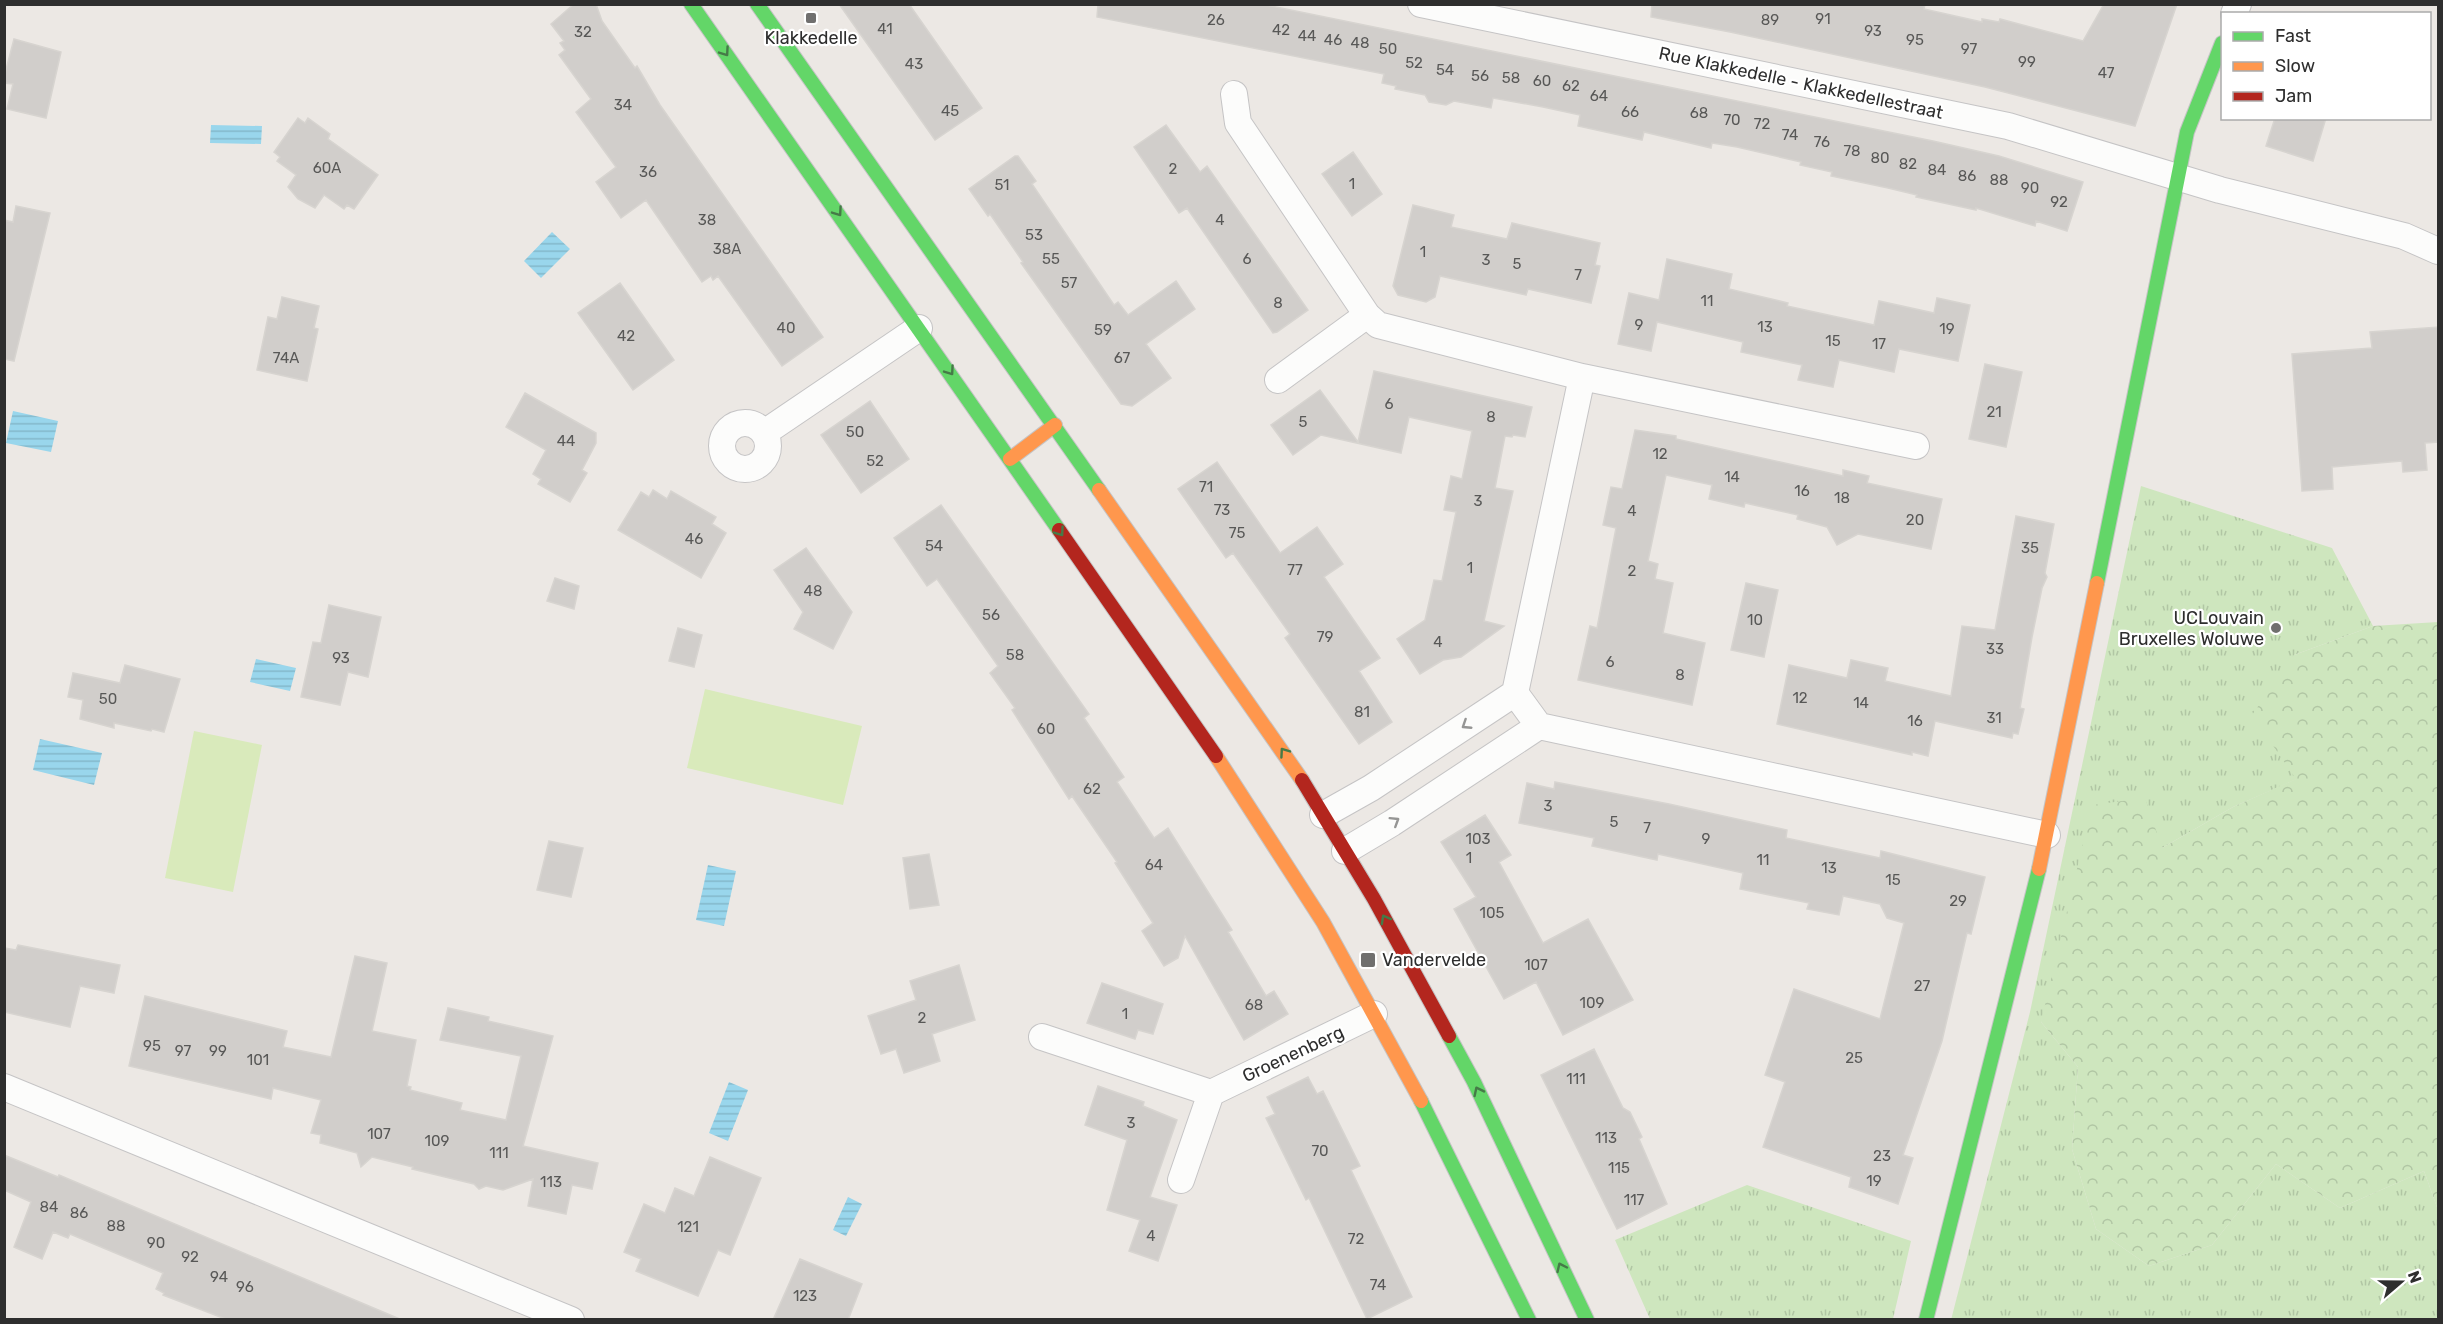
<svg xmlns="http://www.w3.org/2000/svg" width="2443" height="1324" viewBox="0 0 2443 1324" font-family="Rubik,sans-serif">
<style>
.grass{fill:url(#grass-tufts)}
.forest{fill:url(#forest-crowns)}
.pitch{fill:#d9eabb}
.water{fill:url(#water-rules)}
.building{fill:#d1cecb;stroke:#d7d4d0;stroke-width:1.5}
.lines{fill:none;stroke-linecap:round;stroke-linejoin:round}
.street-casing{stroke:#c5c4c5;stroke-width:28}
.fast-casing{stroke:#c5c4c5;stroke-width:16}
.slow-casing{stroke:#c5c4c5;stroke-width:16}
.jam-casing{stroke:#c5c4c5;stroke-width:16}
.street{stroke:#fcfcfb;stroke-width:26}
.fast{stroke:#63d668;stroke-width:14}
.slow{stroke:#ff974d;stroke-width:14}
.jam{stroke:#b3261e;stroke-width:14}
.oneway{stroke:#467a48}
.oneway2{stroke:#959594}
.poi-dot{fill:#706f6e;stroke:#fff;stroke-width:2}
.labels{text-anchor:middle;dominant-baseline:central;stroke-width:4.5;stroke-linejoin:round;paint-order:stroke}
.number-label{font-size:15px;fill:#585857}
.poi-label{font-size:18px;fill:#2e2e2e;stroke:#fff}
.street-label{font-size:18px;fill:#2e2e2e;stroke:#fff}
</style>
<defs>
<pattern id="grass-tufts" width="24" height="20" patternUnits="userSpaceOnUse" patternTransform="scale(1.5)"><rect width="24" height="20" fill="#cee6be"/><path d="M3 7l-1-3M5 7V3M7 7l1-3M15 17l-1-3M17 17v-4M19 17l1-3" fill="none" stroke="#b1c6a4"/></pattern>
<pattern id="forest-crowns" width="20" height="18" patternUnits="userSpaceOnUse" patternTransform="scale(1.5)"><rect width="20" height="18" fill="#cee6be"/><path d="M2 6a3 3 0 1 1 6 0M12 15a3 3 0 1 1 6 0" fill="none" stroke="#b1c6a4"/></pattern>
<pattern id="water-rules" width="6" height="5" patternUnits="userSpaceOnUse" patternTransform="scale(1.5)"><rect width="6" height="5" fill="#99d6ec"/><path d="M0 2.5h6" fill="none" stroke="#84b8cb"/></pattern>
</defs>
<rect width="100%" height="100%" fill="#ece8e4"/>
<path class="grass" d="M2141,486L2332,548L2373,626L2294,655L2297,779L2233,807L2162,848L2041,1022L2078,1067L2072,1149L2096,1229L2149,1266L2212,1245L2276,1164L2340,1208L2424,1171L2438,1210V1319L1951,1320L2030,1012Z
M1747,1185L1911,1241L1893,1319H1650L1615,1240Z"/>
<path class="forest" d="M2438,622V1210L2424,1171L2340,1208L2276,1164L2212,1245L2149,1266L2096,1229L2072,1149L2078,1067L2041,1022L2092,805L2145,798L2162,848L2233,807L2296,779L2252,715L2294,655L2373,626Z"/>
<path class="pitch" d="M705,689L862,726L843,805L687,768Z
M194,731L262,745L233,892L165,878Z"/>
<path class="water" d="M211,125L262,126L261,144L210,143Z
M552,232L570,249L541,278L524,261Z
M13,411L58,421L51,452L6,443Z
M256,659L296,668L290,691L250,682Z
M40,739L102,753L94,785L33,770Z
M708,865L736,871L724,926L696,920Z
M729,1082L748,1090L728,1141L709,1133Z
M848,1197L862,1204L846,1236L833,1230Z"/>
<path class="building" d="M574,4H596L602,21L635,68L637,66L660,105L823,337L782,366L718,276L713,280L711,276L702,282L646,200L621,218L596,182L616,167L576,112L591,99L559,55L565,50L560,43L564,41L551,24Z
M839,4H909L982,108L935,140Z
M1098,4H1261L1933,141L1999,156L2083,182L2067,231L2036,221L2035,226L1976,208V210L1916,197L1917,195L1888,188L1831,176L1832,172L1800,165L1801,162L1737,147L1712,143L1711,148L1644,132L1642,140L1578,126L1580,115L1543,107L1493,98L1491,108L1454,101L1446,105L1429,102L1425,95L1395,89L1396,86L1382,83L1384,74L1097,17Z
M1652,4H1925L1924,9L1982,22V19L1999,22L2000,19L2083,41L2104,4H2177L2135,126L1985,87L1730,32L1651,17Z
M14,39L61,52L46,118L7,109L13,84L4,83V77Z
M298,118L305,123L308,118L330,134L328,139L378,175L354,209L347,205L344,209L324,195L315,208L298,199L288,187L296,175L277,161L280,157L274,152Z
M2275,118H2326L2313,161L2266,146Z
M1166,125L1200,172L1207,166L1308,310L1277,332L1273,333L1187,208L1179,213L1134,147Z
M1353,152L1382,194L1352,216L1322,174Z
M1015,156H1018L1036,181L1032,184L1114,305L1118,302L1128,315L1176,281L1195,309L1146,344L1171,378L1132,406L1121,404L1021,263L1023,262L990,214L988,216L969,189Z
M1413,205L1454,215L1451,227L1507,239L1512,223L1600,243L1595,265L1600,266L1591,303L1528,289L1526,295L1440,276L1435,297L1426,302L1398,295L1393,286Z
M16,206L50,213L14,361L4,359V220L13,222Z
M1667,259L1732,274L1729,289L1788,303L1787,306L1874,325L1879,301L1934,313L1937,298L1970,305L1958,361L1899,349L1894,372L1839,360L1833,387L1798,380L1802,365L1741,352L1743,342L1657,322L1651,351L1618,344L1629,293L1659,300Z
M620,283L674,360L633,390L578,313Z
M282,297L319,306L314,328L318,329L307,381L257,370L268,317L277,319Z
M2439,327V442L2425,443L2427,470L2403,472L2402,461L2332,467L2333,489L2302,491L2292,354L2372,348L2370,332Z
M1985,364L2022,372L2006,447L1969,439Z
M1374,371L1532,407L1525,437L1513,435L1512,437L1505,436L1495,488L1513,491L1484,621L1504,626L1461,657L1443,660L1420,674L1397,639L1425,620L1434,580L1442,581L1456,512L1444,510L1451,476L1462,479L1472,431L1409,417L1401,453L1321,435L1293,455L1271,425L1320,390L1358,442Z
M525,393L596,433V443L582,470L587,473L570,502L538,484L541,479L533,474L546,450L506,427Z
M870,401L909,459L861,493L821,435Z
M1635,430L1676,436V439L1843,476V470L1869,476L1867,483L1942,499L1931,549L1858,534L1837,545L1827,527L1797,519L1798,515L1745,503L1744,507L1709,499L1712,485L1666,475L1648,561L1658,564L1655,579L1673,583L1663,633L1705,643L1692,705L1578,680L1590,626L1597,628L1616,528L1603,525L1611,487L1622,489Z
M1217,462L1280,553L1317,527L1343,564L1324,577L1380,658L1359,671L1392,722L1359,744L1285,638L1290,634L1233,553L1226,558L1178,489Z
M653,490L667,499L671,491L716,517L712,524L726,533L701,578L618,530L641,492L649,497Z
M941,505L1089,714L1084,718L1124,777L1117,782L1154,838L1168,828L1232,930L1228,932L1266,996L1274,991L1288,1014L1244,1040L1185,936L1178,958L1164,966L1142,931L1153,923L1115,863L1117,862L1072,796L1069,799L1012,710L1015,708L990,673L998,666L937,579L927,586L894,538Z
M2016,516L2054,524L2045,573L2047,577L2042,588L2032,637L2020,708L2024,709L2018,734L2013,733L2012,738L1935,721L1928,756L1912,752V755L1777,724L1789,665L1847,678L1851,660L1888,668L1885,681L1951,696L1962,626L1995,630Z
M806,548L852,612L833,649L794,629L803,612L774,570Z
M555,578L579,586L574,609L547,601Z
M1746,583L1778,590L1764,657L1731,650Z
M329,605L381,617L368,677L348,672L340,705L301,697L313,642L321,643Z
M678,628L702,635L694,667L669,661Z
M125,665L180,679L164,732L152,729L151,731L114,723V728L80,719L83,700L68,697L73,673L120,683Z
M1555,782L1669,804L1787,830L1786,838L1880,858L1881,851L1985,877L1971,934L1967,933L1942,1041L1903,1155L1913,1158L1898,1204L1849,1187L1851,1177L1763,1147L1785,1082L1765,1075L1794,989L1880,1019L1904,923L1887,918L1880,904L1843,896L1839,915L1807,909L1809,903L1740,889L1743,873L1658,854L1657,860L1592,846L1594,838L1519,823L1527,783L1554,789Z
M1485,815L1511,855L1499,862L1543,943L1588,919L1633,1000L1563,1035L1536,982L1504,999L1454,909L1476,897L1441,842Z
M549,841L583,848L571,897L537,890Z
M929,854L939,905L910,909L903,858Z
M18,945L120,965L114,993L80,986L70,1027L4,1012V948L16,950Z
M355,956L387,963L372,1031L416,1040L407,1086L411,1087L410,1090L462,1103L460,1110L506,1120L521,1056L440,1040L448,1008L489,1017L488,1021L553,1036L523,1146L598,1163L592,1189L572,1185L566,1214L528,1206L533,1179L503,1190L486,1186L479,1189L474,1184L412,1169L413,1167L372,1157L361,1167L357,1153L320,1143L321,1135L311,1133L321,1100L273,1088L271,1099L129,1066L145,996L287,1031L283,1047L331,1057Z
M959,965L975,1020L932,1034L940,1061L904,1073L896,1049L881,1054L868,1016L916,1000L910,981Z
M1102,983L1163,1004L1153,1034L1138,1030L1135,1039L1087,1023Z
M1594,1049L1623,1108L1630,1112L1642,1137L1639,1139L1667,1204L1617,1229L1541,1075Z
M1308,1077L1317,1094L1323,1091L1360,1166L1351,1170L1412,1297L1367,1319L1309,1198L1306,1200L1266,1118L1275,1114L1267,1097Z
M1098,1086L1144,1102L1143,1106L1177,1120L1150,1197L1177,1205L1158,1261L1129,1251L1140,1220L1107,1210L1127,1140L1085,1125Z
M4,1155L58,1177L59,1175L402,1320H228L163,1295L164,1293L156,1289L163,1273L70,1234L68,1238L53,1232L42,1259L14,1247L31,1202L4,1190Z
M710,1157L761,1178L730,1255L718,1250L698,1296L636,1271L641,1259L624,1252L644,1204L665,1213L675,1188L694,1196Z
M800,1259L862,1284L848,1320H773Z"/>
<g class="lines">
<defs>
<path id="street" d="M1421,4L2008,126L2220,190L2404,236L2438,251
M2234,14L2238,4
M1234,94L1238,123L1367,315L1278,380
M1367,315L1378,325L1582,377L1916,446
M722 446a23 23 0 1 1 46 0a23 23 0 1 1-46 0Z
M764,433L919,328
M1515,693L1539,726L2047,835
M1515,693L1582,377
M1323,815L1371,788L1515,693
M1345,851L1392,823L1539,726
M1042,1037L1211,1093L1374,1014
M4,1087L571,1320
M1181,1180L1211,1093"/>
<path id="fast" d="M691,4L1059,530
M757,4L1099,490
M2097,583L2187,132L2222,43
M1449,1036L1474,1082L1587,1320
M1421,1101L1529,1320
M1926,1320L2039,869"/>
<path id="slow" d="M1010,459L1055,425
M1099,490L1302,780
M1216,756L1323,922L1421,1101
M2039,869L2097,583"/>
<path id="jam" d="M1059,530L1216,756
M1302,780L1374,899L1449,1036"/>
</defs>
<use href="#street" class="street-casing"/>
<use href="#fast" class="fast-casing"/>
<use href="#slow" class="slow-casing"/>
<use href="#jam" class="jam-casing"/>
<use href="#street" class="street"/>
<use href="#fast" class="fast"/>
<use href="#slow" class="slow"/>
<use href="#jam" class="jam"/>
</g>
<defs><path id="oneway-chevron" d="M-2-3.5L2.5 0L-2 3.5" fill="none" stroke-width="1.6" stroke-linecap="round" stroke-linejoin="round" transform="scale(1.5)"/></defs>
<g class="oneway">
<use href="#oneway-chevron" transform="translate(725 52) rotate(55)"/>
<use href="#oneway-chevron" transform="translate(838 212) rotate(55)"/>
<use href="#oneway-chevron" transform="translate(950 371) rotate(55)"/>
<use href="#oneway-chevron" transform="translate(1060 532) rotate(55)"/>
<use href="#oneway-chevron" transform="translate(1284 752) rotate(-125)"/>
<use href="#oneway-chevron" transform="translate(1385 919) rotate(-119)"/>
<use href="#oneway-chevron" transform="translate(1478 1091) rotate(-116)"/>
<use href="#oneway-chevron" transform="translate(1561 1267) rotate(-115)"/>
</g>
<g class="oneway2">
<use href="#oneway-chevron" transform="translate(1466 725) rotate(147)"/>
<use href="#oneway-chevron" transform="translate(1395 821) rotate(-32)"/>
</g>
<g class="poi-dot">
<rect x="805" y="12" width="12" height="12" rx="3"/>
<circle cx="2276" cy="628" r="6"/>
<rect x="1360" y="952" width="16" height="16" rx="3"/>
</g>
<g class="labels">
<g class="number-label">
<text x="1823" y="19">91</text>
<text x="1216" y="20">26</text>
<text x="1770" y="20">89</text>
<text x="885" y="29">41</text>
<text x="1281" y="30">42</text>
<text x="1873" y="31">93</text>
<text x="583" y="32">32</text>
<text x="1307" y="36">44</text>
<text x="1333" y="40">46</text>
<text x="1915" y="40">95</text>
<text x="1360" y="43">48</text>
<text x="1388" y="49">50</text>
<text x="1969" y="49">97</text>
<text x="2027" y="62">99</text>
<text x="1414" y="63">52</text>
<text x="914" y="64">43</text>
<text x="1445" y="70">54</text>
<text x="2106" y="73">47</text>
<text x="1480" y="76">56</text>
<text x="1511" y="78">58</text>
<text x="1542" y="81">60</text>
<text x="1571" y="86">62</text>
<text x="1599" y="96">64</text>
<text x="623" y="105">34</text>
<text x="950" y="111">45</text>
<text x="1630" y="112">66</text>
<text x="1699" y="113">68</text>
<text x="1732" y="120">70</text>
<text x="1762" y="124">72</text>
<text x="1790" y="135">74</text>
<text x="1822" y="142">76</text>
<text x="1852" y="151">78</text>
<text x="1880" y="158">80</text>
<text x="1908" y="164">82</text>
<text x="327" y="168">60A</text>
<text x="1173" y="169">2</text>
<text x="1937" y="170">84</text>
<text x="648" y="172">36</text>
<text x="1967" y="176">86</text>
<text x="1999" y="180">88</text>
<text x="1352" y="184">1</text>
<text x="1002" y="185">51</text>
<text x="2030" y="188">90</text>
<text x="2059" y="202">92</text>
<text x="707" y="220">38</text>
<text x="1220" y="220">4</text>
<text x="1034" y="235">53</text>
<text x="727" y="249">38A</text>
<text x="1423" y="252">1</text>
<text x="1051" y="259">55</text>
<text x="1247" y="259">6</text>
<text x="1486" y="260">3</text>
<text x="1517" y="264">5</text>
<text x="1578" y="275">7</text>
<text x="1069" y="283">57</text>
<text x="1707" y="301">11</text>
<text x="1278" y="303">8</text>
<text x="1639" y="325">9</text>
<text x="1765" y="327">13</text>
<text x="786" y="328">40</text>
<text x="1947" y="329">19</text>
<text x="1103" y="330">59</text>
<text x="626" y="336">42</text>
<text x="1833" y="341">15</text>
<text x="1879" y="344">17</text>
<text x="286" y="358">74A</text>
<text x="1122" y="358">67</text>
<text x="1389" y="404">6</text>
<text x="1994" y="412">21</text>
<text x="1491" y="417">8</text>
<text x="1303" y="422">5</text>
<text x="855" y="432">50</text>
<text x="566" y="441">44</text>
<text x="1660" y="454">12</text>
<text x="875" y="461">52</text>
<text x="1732" y="477">14</text>
<text x="1206" y="487">71</text>
<text x="1802" y="491">16</text>
<text x="1842" y="498">18</text>
<text x="1478" y="501">3</text>
<text x="1222" y="510">73</text>
<text x="1632" y="511">4</text>
<text x="1915" y="520">20</text>
<text x="1237" y="533">75</text>
<text x="694" y="539">46</text>
<text x="934" y="546">54</text>
<text x="2030" y="548">35</text>
<text x="1470" y="568">1</text>
<text x="1295" y="570">77</text>
<text x="1632" y="571">2</text>
<text x="813" y="591">48</text>
<text x="991" y="615">56</text>
<text x="1755" y="620">10</text>
<text x="1325" y="637">79</text>
<text x="1438" y="642">4</text>
<text x="1995" y="649">33</text>
<text x="1015" y="655">58</text>
<text x="341" y="658">93</text>
<text x="1610" y="662">6</text>
<text x="1680" y="675">8</text>
<text x="1800" y="698">12</text>
<text x="108" y="699">50</text>
<text x="1861" y="703">14</text>
<text x="1362" y="712">81</text>
<text x="1994" y="718">31</text>
<text x="1915" y="721">16</text>
<text x="1046" y="729">60</text>
<text x="1092" y="789">62</text>
<text x="1548" y="806">3</text>
<text x="1614" y="822">5</text>
<text x="1647" y="828">7</text>
<text x="1478" y="839">103</text>
<text x="1706" y="839">9</text>
<text x="1469" y="858">1</text>
<text x="1763" y="860">11</text>
<text x="1154" y="865">64</text>
<text x="1829" y="868">13</text>
<text x="1893" y="880">15</text>
<text x="1958" y="901">29</text>
<text x="1492" y="913">105</text>
<text x="1536" y="965">107</text>
<text x="1922" y="986">27</text>
<text x="1592" y="1003">109</text>
<text x="1254" y="1005">68</text>
<text x="1125" y="1014">1</text>
<text x="922" y="1018">2</text>
<text x="152" y="1046">95</text>
<text x="183" y="1051">97</text>
<text x="218" y="1051">99</text>
<text x="1854" y="1058">25</text>
<text x="258" y="1060">101</text>
<text x="1576" y="1079">111</text>
<text x="1131" y="1123">3</text>
<text x="379" y="1134">107</text>
<text x="1606" y="1138">113</text>
<text x="437" y="1141">109</text>
<text x="1320" y="1151">70</text>
<text x="499" y="1153">111</text>
<text x="1882" y="1156">23</text>
<text x="1619" y="1168">115</text>
<text x="1874" y="1181">19</text>
<text x="551" y="1182">113</text>
<text x="1634" y="1200">117</text>
<text x="49" y="1207">84</text>
<text x="79" y="1213">86</text>
<text x="116" y="1226">88</text>
<text x="688" y="1227">121</text>
<text x="1151" y="1236">4</text>
<text x="1356" y="1239">72</text>
<text x="156" y="1243">90</text>
<text x="190" y="1257">92</text>
<text x="219" y="1277">94</text>
<text x="1378" y="1285">74</text>
<text x="245" y="1287">96</text>
<text x="805" y="1296">123</text>
</g>
<g class="poi-label">
<text x="811" y="38">Klakkedelle</text>
<text x="2264" y="618" text-anchor="end">UCLouvain<tspan x="2264" dy="21">Bruxelles Woluwe</tspan></text>
<text x="1382" y="960" text-anchor="start">Vandervelde</text>
</g>
<g class="street-label">
<text transform="translate(1801 83) rotate(12)">Rue Klakkedelle - Klakkedellestraat</text>
<text transform="translate(1293 1054) rotate(-25)">Groenenberg</text>
</g>
</g>
<rect width="2443" height="1324" fill="none" stroke="#2e2e2e" stroke-width="12"/>
<rect x="2221" y="12" width="210" height="108" fill="#ffffff" stroke="#ababab" stroke-width="1.5"/>
<rect x="2233" y="32" width="30" height="9" fill="#63d668" stroke="#ababab" stroke-width="1.5"/>
<text x="2275" y="42" font-size="18" fill="#2e2e2e">Fast</text>
<rect x="2233" y="62" width="30" height="9" fill="#ff974d" stroke="#ababab" stroke-width="1.5"/>
<text x="2275" y="72" font-size="18" fill="#2e2e2e">Slow</text>
<rect x="2233" y="92" width="30" height="9" fill="#b3261e" stroke="#ababab" stroke-width="1.5"/>
<text x="2275" y="102" font-size="18" fill="#2e2e2e">Jam</text>
<g transform="translate(2401 1282) rotate(70)" stroke="#ffffff" stroke-width="4.5" paint-order="stroke">
<path d="M0-4.5L10 22L0 15L-10 22Z" fill="#2e2e2e"/>
<text y="-9" font-size="16" font-weight="bold" text-anchor="middle" fill="#2e2e2e">N</text>
</g>
</svg>
